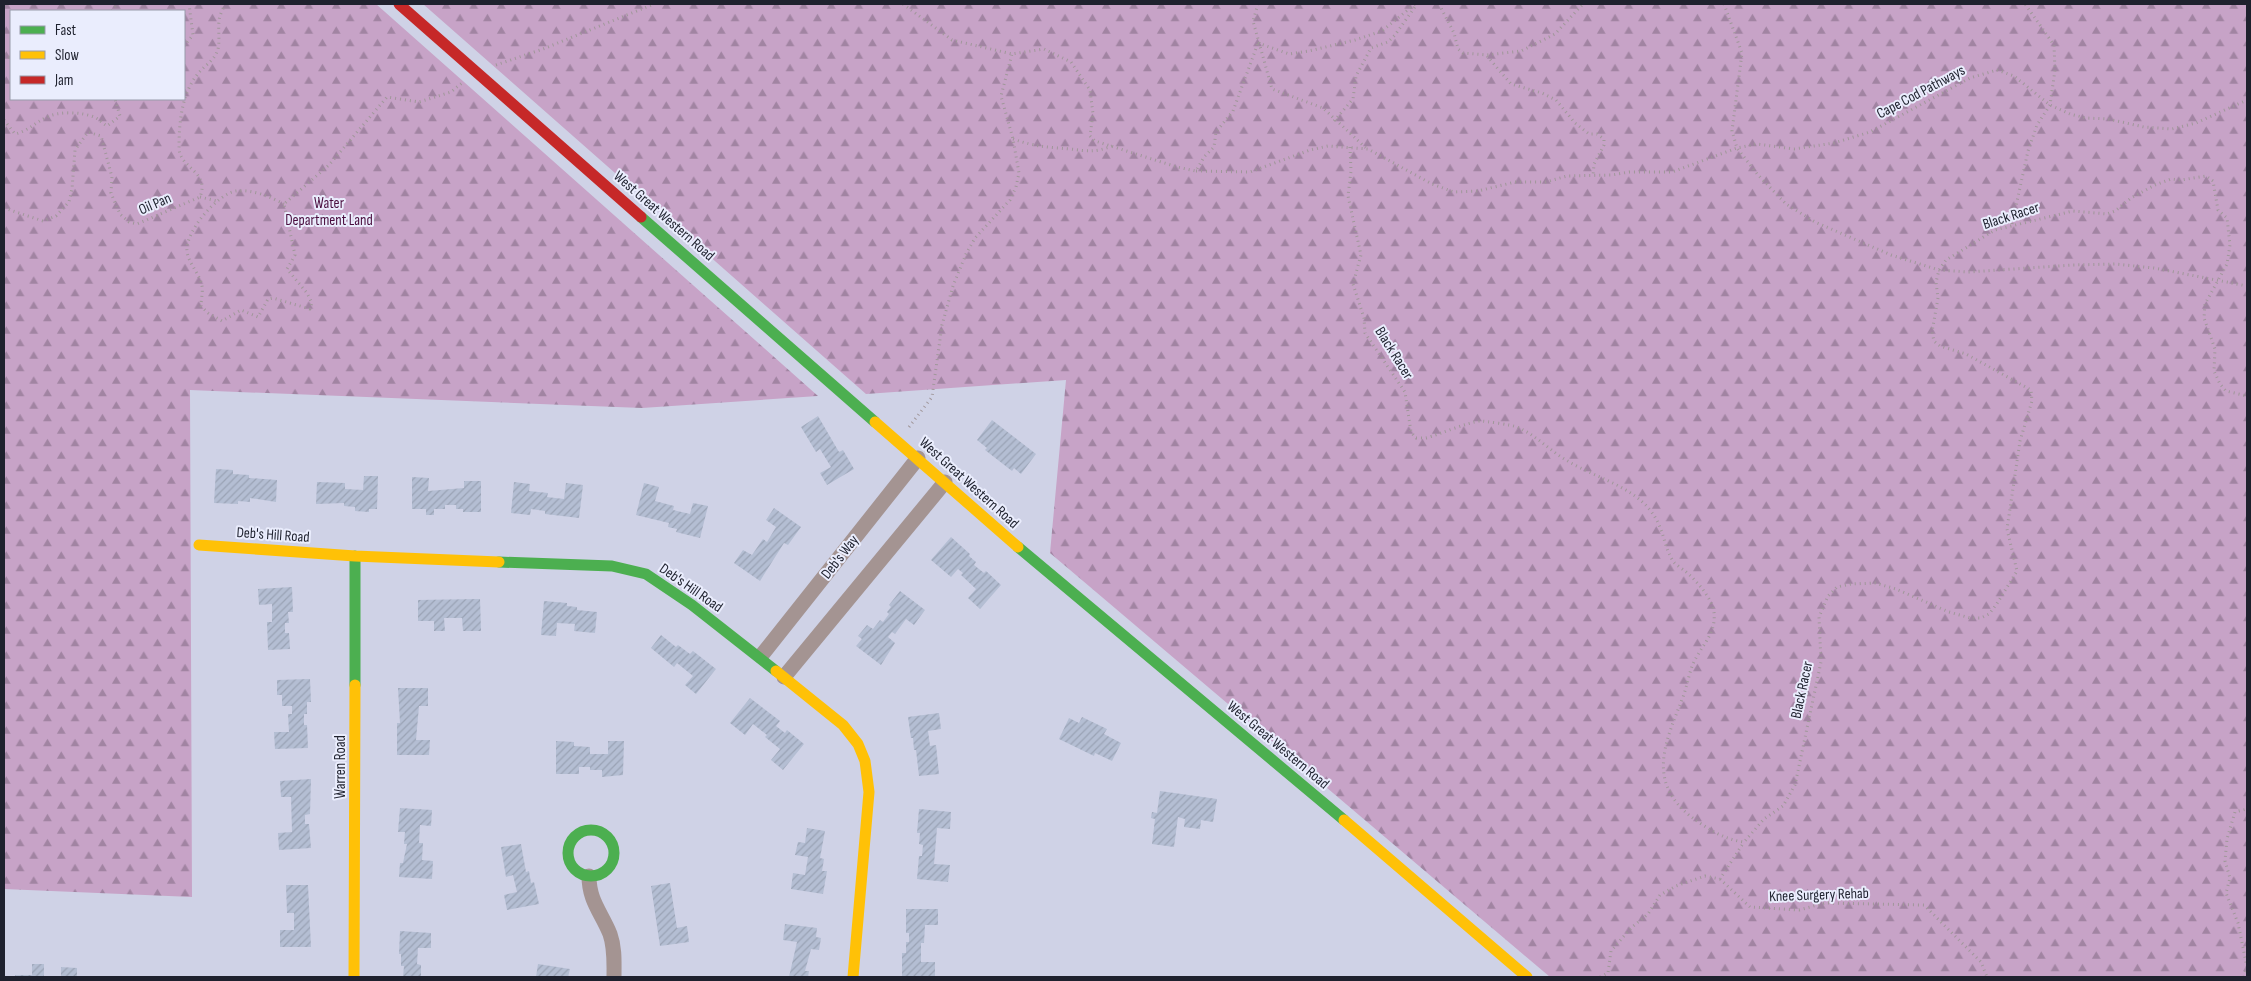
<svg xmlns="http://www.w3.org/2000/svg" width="2251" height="981" viewBox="0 0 2251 981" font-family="'Sofia Sans Condensed',sans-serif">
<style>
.forest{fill:url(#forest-firs);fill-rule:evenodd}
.building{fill:url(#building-hatch)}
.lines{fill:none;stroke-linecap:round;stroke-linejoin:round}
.path{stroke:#a0979a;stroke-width:3;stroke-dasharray:1 4;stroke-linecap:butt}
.street{stroke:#a49492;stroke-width:15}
.fast{stroke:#4caf50;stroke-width:11}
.slow{stroke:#ffc107;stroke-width:11}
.jam{stroke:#c62828;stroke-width:11}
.labels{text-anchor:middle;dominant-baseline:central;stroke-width:4;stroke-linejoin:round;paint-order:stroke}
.street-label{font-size:15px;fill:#1e212e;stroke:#eaedfd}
.park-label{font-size:15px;fill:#490c3d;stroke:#eaedfd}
</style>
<defs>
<pattern id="forest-firs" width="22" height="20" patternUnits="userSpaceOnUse" patternTransform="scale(1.25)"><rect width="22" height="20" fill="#c7a3c7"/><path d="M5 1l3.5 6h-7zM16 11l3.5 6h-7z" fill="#a184a2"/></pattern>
<pattern id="building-hatch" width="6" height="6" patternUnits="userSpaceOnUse" patternTransform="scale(1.25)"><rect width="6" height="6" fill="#b4bed3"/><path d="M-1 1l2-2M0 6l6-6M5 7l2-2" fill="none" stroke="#9aa3b5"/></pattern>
</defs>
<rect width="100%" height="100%" fill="#cfd2e6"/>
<path class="forest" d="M4,4H376L818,396L642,408L190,390L192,897L4,889ZM11,11H184V99H11Z
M423,4H2247V977H1550L1050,553L1066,380L866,394Z"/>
<path class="building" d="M818,416L839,452L843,450L854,469L827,485L820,473L831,467L820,449L816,452L801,427Z
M992,420L1036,454L1021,474L1014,468L1012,471L985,450L987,448L977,440Z
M216,469L233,470V474L249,475V478L277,480L276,502L250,498V502L238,501V504L214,503Z
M364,476H378L377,509H369V512L355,511V507L344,506V503L316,504L317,482L345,483V489L363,490Z
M412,477L429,478L428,491L464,488V481H481V512H463V509H456V505H445V509H434V515H426V509H412Z
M514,482L530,484L529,491L548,493L547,497L564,499L566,483L583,485L579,518L545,514V511L531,509L530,515L511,513Z
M644,483L659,487L655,501L674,506L673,510L690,514L693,503L708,506L700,538L676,532L677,529L668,527L669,523L636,515Z
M774,508L801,527L788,545L784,543L760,581L734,563L743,550L752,555L763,539L767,542L776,527L766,520Z
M951,537L970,554L969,556L976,562L974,565L984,573L986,571L1001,585L980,609L968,598L976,589L961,575L963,573L958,569L951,577L931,560Z
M292,587L293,612H288L289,623H285V633H289L290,649L268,650L267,622H272V604L259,605L258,589Z
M900,591L925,610L914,625L906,619L895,634L892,632L888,637L895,643L881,665L856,646L862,639L858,636L867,625L873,629L880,620L883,622L889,614L887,612L891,607L889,605Z
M480,599L481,631H463L462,618H444L445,631H434V621H418V600Z
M544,601L567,603V606L577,607V610L597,612L595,633L574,631L575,624L557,623L556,636L541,635Z
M661,635L676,647L678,645L690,654L693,651L716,669L696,694L685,685L693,676L677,663L674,667L651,648Z
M310,679L311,702H307V714H304V725H307L308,748L275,749L274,732H289L288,714H292V706H282V695H277V680Z
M398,688H428V706H419L416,740H430L429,755H397V723H400Z
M750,698L780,721L776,726L785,733L787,730L804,744L783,770L771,760L780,749L765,737L767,735L753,724L745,735L730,723Z
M939,713L941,729L928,731L930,746L936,745L939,774L919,776L916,750H914L913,738H911L908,717Z
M1082,717L1107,729L1104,734L1121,743L1112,761L1095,753L1094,756L1059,739L1069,718L1079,723Z
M556,741L574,742V746L590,747V754H608V741H624L623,775L602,777V770H590V767H579V774H556Z
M311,779L310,814L305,815V824H309L311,848L279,850L278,833L292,832L291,797H281L280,781Z
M1160,791L1217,799L1213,822L1201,820L1200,829L1184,827L1185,819L1178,817L1174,847L1152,844L1155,819L1151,818L1152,812L1157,813Z
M400,808L432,810L431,826L420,825L419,843H423L422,860L433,861L432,879L399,877L400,863H403L407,844H404L405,832H398Z
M919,809L951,812L950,829L937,828L934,864L950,865L948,882L917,879L919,856H922L923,845L919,844L920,833H917Z
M807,828L825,831L820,858L824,859L822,871H827L823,894L791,889L793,873L805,875L808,857L795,855L798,842L805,843Z
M521,844L526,872L529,871L531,883L534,882L539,904L507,910L504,895L517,892L513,875L506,877L501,847Z
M670,883L677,928L687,926L689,942L660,946L651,886Z
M286,885H308L311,947H280V930H294V913H287Z
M906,909H938V925H925L924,943H921V962H935V977H902V953H906V942H909V933H906Z
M785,924L817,928L816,937L821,938L819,950L811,949L805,971H809L808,977H789L797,942L783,940Z
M400,931L431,933V948H418L417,964L421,965V977H403L404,966H401V954H399Z
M32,964H44V977H15V975H32Z
M538,964L570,969L568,977H536Z
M61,967L77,968V977H61Z"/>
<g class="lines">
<path class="path" d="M903,4L952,40L1012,54L1044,49L1071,62L1090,90L1093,114L1090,136L1095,141L1177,167L1196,171L1204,157L1214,147L1216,132L1233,111L1258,43
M1258,4L1253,21L1272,89L1323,108L1367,149
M1439,4L1454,33L1458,49L1463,53L1487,55L1521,51L1555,34L1583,4
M1724,4L1742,53L1732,131L1737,148L1758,175L1786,204L1815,222L1891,255L1939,270L1969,272L2073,265L2115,264L2154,268L2247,286
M112,11L117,4
M1258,43L1289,54L1309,51L1355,40L1382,31L1415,4
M184,46L193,35L189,4
M4,55L11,58
M1487,56L1511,84L1542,93L1556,100L1575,123L1589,134H1597L1604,139V145L1594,164L1593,176
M496,65L543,49L654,4
M4,120L15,134C30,130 34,123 47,117C59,111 82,112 94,117C99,119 102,123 107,126L120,116L115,99
M1334,121L1353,99L1356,76L1371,48L1388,42L1395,35L1417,4
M1013,139C1036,147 1047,147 1070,149C1088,151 1094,153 1112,146
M1350,147L1351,171L1348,196L1361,255L1353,284L1364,318L1365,333L1405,392L1411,432L1416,438H1426C1440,434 1466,423 1480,421C1485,421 1512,425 1517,427C1536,435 1549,450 1566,460C1593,477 1630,485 1650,510C1664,527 1663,545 1673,561C1676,565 1681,568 1685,571C1696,580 1713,599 1714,613C1716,632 1704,643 1696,658C1689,670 1688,684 1683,697C1666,741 1646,780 1690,816C1706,828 1725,840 1744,842L1764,819L1783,806L1795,785L1821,662L1819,617L1828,596L1837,587L1851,584L1875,583L1896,589L1949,612L1970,618H1981L1989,614L1996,605L2017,571L2007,529L2020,441L2032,401L2031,390L1966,354L1940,346L1934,341L1932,332L1938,298L1936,282L1939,270L1946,260L1995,230L2073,211L2107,214L2115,211L2131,198L2155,185L2171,179L2181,180L2206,176L2213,181L2218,210L2227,218L2230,245L2227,264L2205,304L2204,318L2215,349L2214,371L2220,384L2226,391L2247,396
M1196,171L1250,172L1310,150L1328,146L1368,149L1432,184L1454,192L1478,191L1515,182H1546L1567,176L1612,175L1629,172H1672L1737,148L1757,144L1794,149L1834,143L1870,132L1970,78L1997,70L2014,76L2050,105L2070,114L2086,118L2108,119L2144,127L2172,129L2196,123L2247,100
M200,197L217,201
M284,204C271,197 252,189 236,191C217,194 185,232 187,251C188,263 200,274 202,286C203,292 201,300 201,306L208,313L222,321L241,310L258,317L268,299L273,298L310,309L312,303L307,293L287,269L295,255L284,204L329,165L387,97L419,102L451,92L462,83
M4,208L43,221L56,216L69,202L72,189L75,150L88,132L101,136L112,177L111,193L116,205L120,214L129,222L137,224L200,197C210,171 180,169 179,148C179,125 181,95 197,75C204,65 214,62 218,49C220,40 218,31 219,22C219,16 223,9 225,4
M2012,224L2028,151L2037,125L2050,105L2055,70L2054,45L2025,4
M909,427L932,397L942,325L953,286L966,254L975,238L1010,200L1016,187L1019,173L1013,139L1001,96L1012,54
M1720,879L1750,907L1799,910L1825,903L1924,905L1981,962L1987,977
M1600,977L1608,973L1611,951L1631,928L1648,914L1660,895L1676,886L1705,876L1720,879L1744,842
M2244,977L2247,967L2238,923L2226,893L2230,878L2225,861L2227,839L2235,812L2247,809"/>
<path class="street" d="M761,656L918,458
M784,677L945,482
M589,876C589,901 601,912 610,934C615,948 614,963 614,977"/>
<path class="fast" d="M641,217L875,422
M1018,547L1344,820
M499,562L612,566L646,574L692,605L776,671
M355,685V556
M568 853a23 23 0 1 1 46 0a23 23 0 1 1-46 0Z"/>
<path class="slow" d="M875,422L1018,547
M199,545L355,556L499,562
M776,671L843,725L858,744L865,761L869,792L853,977
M1344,820L1527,977
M354,977L355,685"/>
<path class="jam" d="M399,4L641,217"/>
</g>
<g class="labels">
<g class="street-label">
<text transform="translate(1921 92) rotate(-28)">Cape Cod Pathways</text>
<text transform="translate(155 204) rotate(-23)">Oil Pan</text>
<text transform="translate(664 216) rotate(41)">West Great Western Road</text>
<text transform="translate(2011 216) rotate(-18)">Black Racer</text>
<text transform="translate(1394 353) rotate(58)">Black Racer</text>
<text transform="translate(969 483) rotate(42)">West Great Western Road</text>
<text transform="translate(273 535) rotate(4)">Deb's Hill Road</text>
<text transform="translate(840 557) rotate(-52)">Deb's Way</text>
<text transform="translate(691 588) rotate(35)">Deb's Hill Road</text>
<text transform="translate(1802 690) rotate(-78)">Black Racer</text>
<text transform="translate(1278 745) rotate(40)">West Great Western Road</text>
<text transform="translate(340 767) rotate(-90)">Warren Road</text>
<text transform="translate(1819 895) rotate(-2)">Knee Surgery Rehab</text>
</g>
<g class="park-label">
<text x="329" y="203">Water<tspan x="329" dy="17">Department Land</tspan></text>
</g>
</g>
<rect width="2251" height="981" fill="none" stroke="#1e212e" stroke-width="10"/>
<rect x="10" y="10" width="175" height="90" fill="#eaedfd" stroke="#989baa"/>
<rect x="20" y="26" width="25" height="8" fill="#4caf50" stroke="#989baa"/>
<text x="55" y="35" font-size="15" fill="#1e212e">Fast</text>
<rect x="20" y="51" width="25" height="8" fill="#ffc107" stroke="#989baa"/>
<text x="55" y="60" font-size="15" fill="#1e212e">Slow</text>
<rect x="20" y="76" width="25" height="8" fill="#c62828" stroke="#989baa"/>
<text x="55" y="85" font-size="15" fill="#1e212e">Jam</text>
</svg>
